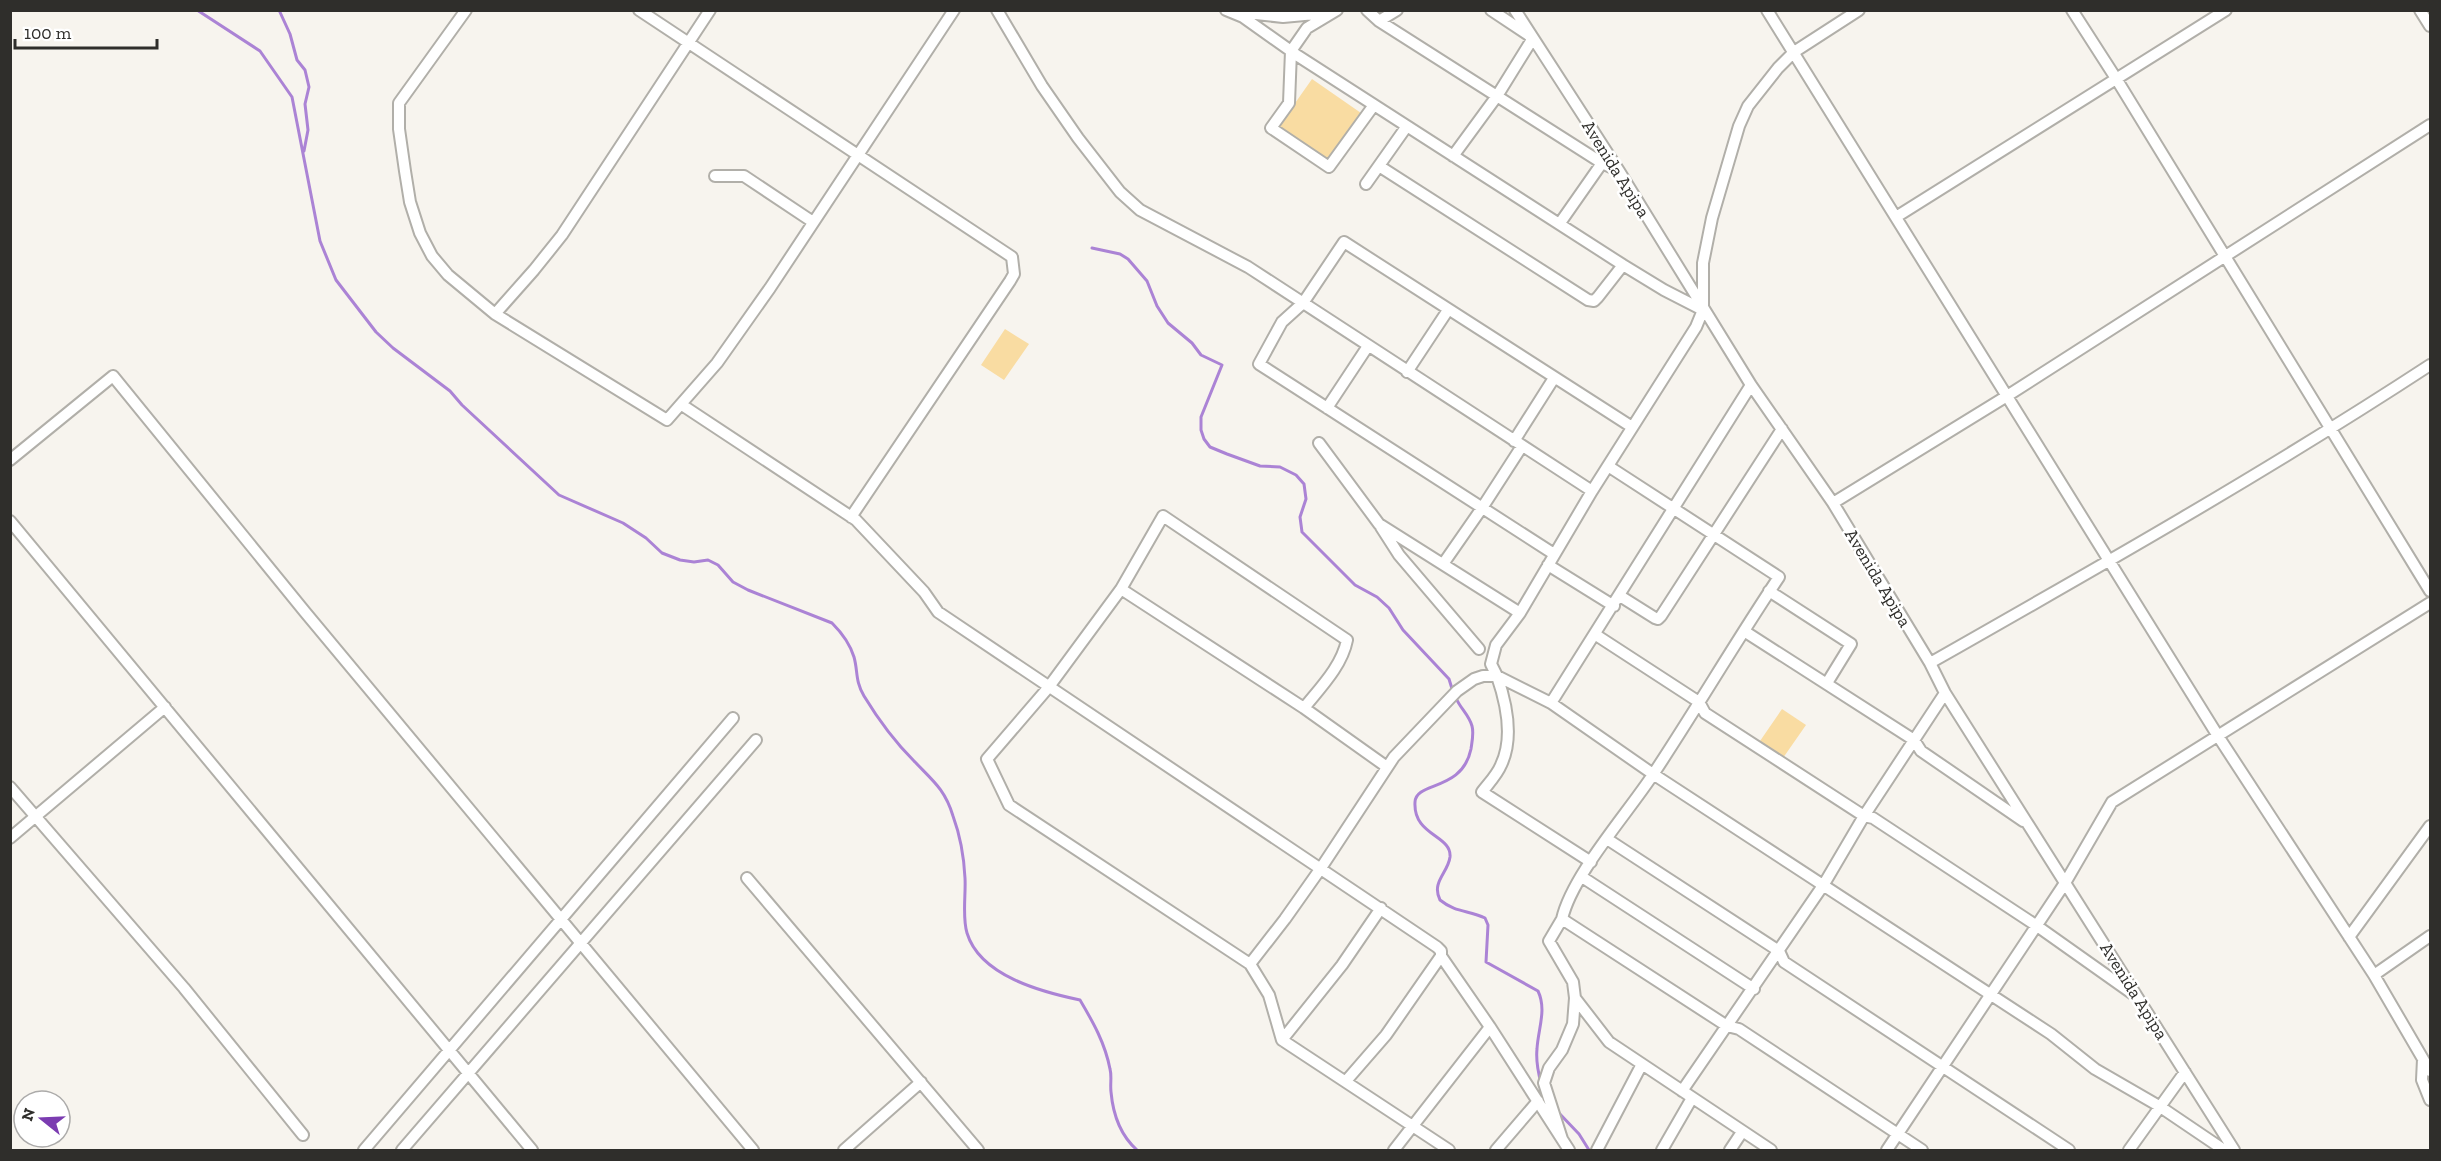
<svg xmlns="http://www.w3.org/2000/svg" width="2441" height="1161" viewBox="0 0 2441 1161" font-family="'Zilla Slab',serif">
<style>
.green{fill:#f9dca2}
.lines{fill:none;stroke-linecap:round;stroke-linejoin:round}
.stream{stroke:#ab83d5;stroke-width:3}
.minor-casing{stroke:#b1afa9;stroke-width:14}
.minor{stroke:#fff;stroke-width:10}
.labels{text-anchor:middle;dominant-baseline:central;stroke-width:5;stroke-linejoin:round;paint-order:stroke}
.street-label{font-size:18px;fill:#2f2e2b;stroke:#fff}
</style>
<rect width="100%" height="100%" fill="#f7f4ee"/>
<path class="green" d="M1312,79L1361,113L1328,161L1279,126Z
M1005,329L1029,344L1004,380L981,365Z
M1782,709L1806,725L1783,758L1760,741Z"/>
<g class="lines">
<path class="stream" d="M197,10L260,51L292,97L320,241L336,280L376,332L393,348L450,391L462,405L559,495L623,523L646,538L662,553L680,560L694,562L708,560L718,565L733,582L748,590L832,623C841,632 850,644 854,657C858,671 855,681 864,696C878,719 895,742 914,761C932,780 945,789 953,816C960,835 964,858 965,878C966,895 962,917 967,933C980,976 1042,992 1080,1000C1093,1022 1105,1043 1110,1069C1112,1076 1110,1084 1111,1092C1113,1114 1120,1135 1137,1150
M279,10L290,34L297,60L305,70L309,87L305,104L308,130L304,151
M1092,248L1120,254L1128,259L1147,281L1157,306L1168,323L1192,343L1201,355L1222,365L1201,417V430L1204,439L1210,447L1227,454L1260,466L1280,467L1296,475L1304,484L1306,499L1300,517L1302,532L1355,585L1377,597L1389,608L1403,630L1449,679L1453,692
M1456,698C1460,708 1469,715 1472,726C1474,733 1472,742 1471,749C1462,792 1416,781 1415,802C1413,836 1452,835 1450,857C1448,873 1431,882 1440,900C1456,913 1469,910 1485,918L1488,925L1486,962L1538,991C1547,1010 1538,1029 1537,1049C1536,1059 1538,1072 1541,1083
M1558,1112L1579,1134L1589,1150"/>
<defs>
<path id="minor" d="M466,10L399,103V129L405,171L410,202L420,233L432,256L448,275L495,314L667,420L717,363L770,288L954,10
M639,10L1012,257L1014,274L1010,281L851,517
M997,10L1042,86L1078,138L1120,192L1140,210L1248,267L1592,491
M1226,10L1243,17L1298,56L1623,265L1664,290L1703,310
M1337,10L1307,28L1291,51L1289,103L1271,128L1329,167L1374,105
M1367,10L1379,21L1602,163L1619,171
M1515,10L1619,171L1751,385L1833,503L1930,663L1945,693L2234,1150
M1767,10L2218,736L2374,975L2430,1071
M1859,10L1794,52L1778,68L1748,106L1739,126L1712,218L1703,263V310L1696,327L1592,491L1520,613L1496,645L1491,664L1497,676L1551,703L1653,774L2051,1034L2095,1069L2159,1106L2224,1150
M2072,10L2117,80L2430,591
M2420,10L2430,26
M1237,12L1283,17L1326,13
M1379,21L1397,10
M1453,156L1497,96L1533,38L1491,10
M1379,166L1588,300L1594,301L1598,297L1623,265
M715,176H744L813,222
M1366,184L1407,126
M1896,217L2226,10
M1560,223L1602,163
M495,314L534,270L562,235L710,10
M1407,372L1448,310
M682,405L856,520L924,592L938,612L1437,947L1441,951V956L1386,1035L1346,1081
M1327,408L1368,346
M1514,441L1554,378
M1319,443L1379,524L1520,613
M10,460L113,376L305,612L753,1150
M1608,466L1779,577C1736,641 1697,708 1654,773C1628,813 1572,875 1562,919L1727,1026L1739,1029L1922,1150
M1833,503L2007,396L2430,125
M10,521L532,1150
M1381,527L1399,555L1479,649
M1554,554L1259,364L1282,322L1303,303L1344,242L1632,427
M1443,564L1482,508L1522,446
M1548,565L1614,606
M1121,589L1304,708L1387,767
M1769,591L1851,644L1827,683
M1620,596L1655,618L1658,619L1661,616L1782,429
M1744,631L1914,740L1921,751L2023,821
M1596,635L1699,702L1705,713L1864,816L1873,818L2037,926L2133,994
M1930,663C2099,567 2268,471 2430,365
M1551,703L1751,385
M1304,708C1320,688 1342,666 1347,640L1163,516L1121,589L1048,688L987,759L1009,805L1250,964L1269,995L1282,1040L1449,1150
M10,787L184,988L303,1135
M10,838L165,707
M1607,839L1779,951L1784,962L2069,1150
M1582,877L1754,989
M747,878L978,1150
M1562,919L1549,941L1573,982L1575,998L1609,1042L1771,1150
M2349,937L2430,826
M1250,964L1285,919L1321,868L1394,757L1457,691L1474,679L1483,676H1497C1506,702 1514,738 1501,765C1497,775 1488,784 1482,792L1591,862
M2374,975L2430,936
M1490,1027L1569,1150
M1282,1040L1342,965L1381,908
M2423,1059L2422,1080L2430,1100
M1682,1091L1824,884L1864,816L1945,693
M1562,1139L1544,1083L1549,1068L1562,1050L1573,1024L1575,998
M364,1150L733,718
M402,1150L756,740
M844,1150L921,1082
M1394,1150L1490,1027L1441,956
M1496,1150L1538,1101
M1597,1150L1642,1064
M1662,1150L1692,1098
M1730,1150L1742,1132
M1887,1150L2065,883L2112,802L2430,603
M2129,1150L2185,1072"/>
</defs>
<use href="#minor" class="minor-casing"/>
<use href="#minor" class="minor"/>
</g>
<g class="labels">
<g class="street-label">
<text transform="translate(1616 169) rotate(58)">Avenida Apipa</text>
<text transform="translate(1878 578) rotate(59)">Avenida Apipa</text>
<text transform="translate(2134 991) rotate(58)">Avenida Apipa</text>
</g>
</g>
<rect width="2441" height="1161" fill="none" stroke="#2f2e2b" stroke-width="24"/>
<g transform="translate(42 1119) rotate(288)"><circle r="28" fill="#ffffff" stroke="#acabaa" stroke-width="1.5"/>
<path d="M0-4.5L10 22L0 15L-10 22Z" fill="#7b3cb1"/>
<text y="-9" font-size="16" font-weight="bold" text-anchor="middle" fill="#2f2e2b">N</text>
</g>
<path d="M15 39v9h142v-9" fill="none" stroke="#2f2e2b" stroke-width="3"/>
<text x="24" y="39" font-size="18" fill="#2f2e2b" stroke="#ffffff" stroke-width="4.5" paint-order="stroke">100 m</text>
</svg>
